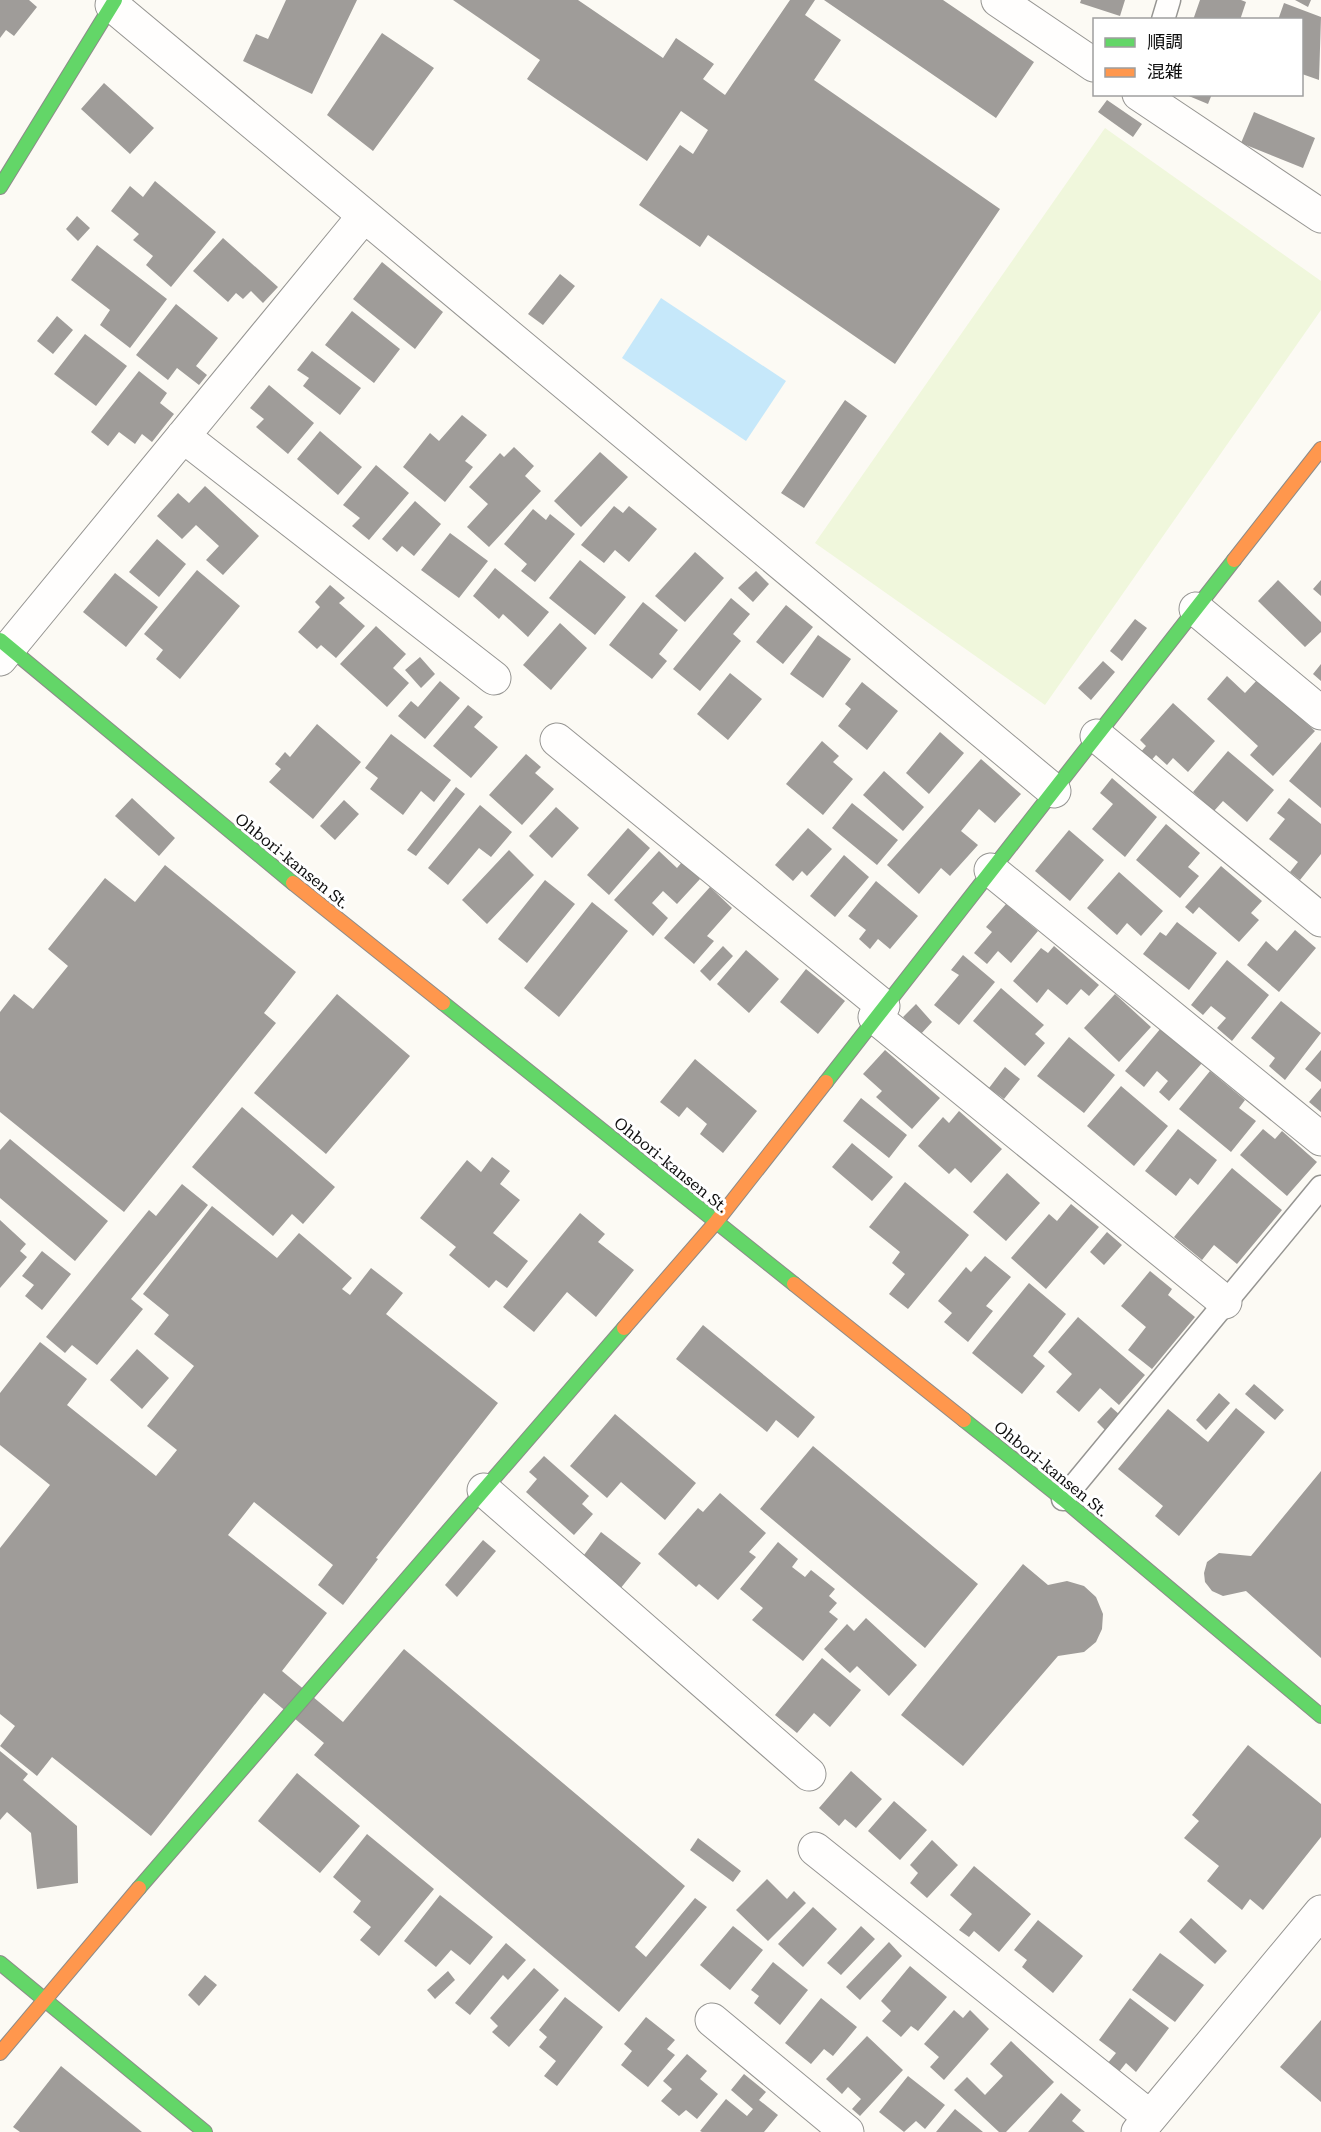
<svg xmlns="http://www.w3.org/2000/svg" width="1321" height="2132" viewBox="0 0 1321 2132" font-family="'Roboto Serif','Noto Sans JP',serif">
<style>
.pitch{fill:#f0f7dc}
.water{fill:#c6e8fa}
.building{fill:#9f9c99}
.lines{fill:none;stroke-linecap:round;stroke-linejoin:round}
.lane-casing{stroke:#969592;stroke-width:25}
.street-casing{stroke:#969592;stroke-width:35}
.fast-casing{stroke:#8c8b89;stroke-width:16}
.slow-casing{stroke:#8c8b89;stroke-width:16}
.lane{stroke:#fffefd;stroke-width:22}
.street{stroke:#fffefd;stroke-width:33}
.fast{stroke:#63d668;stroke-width:14}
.slow{stroke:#ff974d;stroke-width:14}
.labels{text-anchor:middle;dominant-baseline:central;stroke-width:6;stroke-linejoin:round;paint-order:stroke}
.street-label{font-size:16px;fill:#0f0f0f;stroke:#fff}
</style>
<rect width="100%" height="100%" fill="#fcfaf4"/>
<path class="pitch" d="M1105,128L1321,281V310L1045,705L815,543Z"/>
<path class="water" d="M661,298L786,381L746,441L622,358Z"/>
<path class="building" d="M0,0H29L37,7L14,36L6,30L0,38Z
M286,0H357L312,94L243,61L256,34L268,39Z
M453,0H578L663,58L676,38L714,64L703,79L725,95L790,0H815L805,15L841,40L814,80L1000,209L895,364L708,235L700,247L639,205L680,145L693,154L708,130L681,111L647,161L527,79L540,60Z
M824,0H943L1034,62L996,118Z
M1081,0H1125L1120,16L1080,3Z
M1200,0H1241L1246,2L1240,20H1193Z
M1295,0H1311L1308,7Z
M1284,3L1321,17L1319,80L1302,74V20H1278Z
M382,33L434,68L373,151L327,115Z
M104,83L154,128L130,154L81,109Z
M1184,94H1212L1208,104Z
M1107,100L1142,124L1133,137L1098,112Z
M1254,112L1315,138L1303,168L1241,143Z
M155,181L216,232L171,287L146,265L153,256L133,240L139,234L111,211L130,186L143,197Z
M77,216L90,228L78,241L66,229Z
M223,238L278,287L263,303L251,291L243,299L236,293L228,302L193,271Z
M97,245L167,299L130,348L100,325L110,310L71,280Z
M382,262L443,312L415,349L353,299Z
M560,274L575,286L543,325L528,314Z
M176,304L218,338L196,366L207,375L199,385L177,368L168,380L136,355Z
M352,311L400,349L374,383L325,345Z
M57,316L73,330L53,354L37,341Z
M85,334L127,366L96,406L54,374Z
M312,351L361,388L340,415L303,386L309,378L297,370Z
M139,371L167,393L160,403L174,414L152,442L142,434L135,444L119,432L108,446L91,432Z
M269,385L314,423L288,454L256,427L264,419L250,408Z
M845,400L867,416L804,508L781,493Z
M462,415L487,435L465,461L473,467L445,502L403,467L430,433L439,441Z
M320,431L362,467L338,495L297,459Z
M514,447L534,466L525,476L541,491L489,547L467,527L488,504L469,487L500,453L504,457Z
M600,452L628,477L581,527L554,501Z
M376,465L409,493L369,540L352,526L360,518L343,505Z
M205,486L259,536L223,575L206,560L219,546L196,525L182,539L157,516L178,493L189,503Z
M415,501L441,524L414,556L402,546L397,552L382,539Z
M614,506L623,513L629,506L657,529L629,562L615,550L604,563L581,545Z
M533,509L546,520L550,514L575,534L535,582L521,571L527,564L504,544Z
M450,533L488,561L459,598L421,570Z
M157,539L186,564L159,597L129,572Z
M695,552L724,578L685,622L655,596Z
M580,560L626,597L595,635L549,598Z
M495,568L549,612L528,637L503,614L499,619L473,596Z
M197,570L240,606L180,679L156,659L163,650L144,634Z
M756,571L769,584L753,602L738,588Z
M115,573L158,607L126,647L83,612Z
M1278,580L1321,622V632L1305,647L1258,601Z
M1321,580V596L1313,589Z
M330,585L345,598L339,603L365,626L336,658L321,645L317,649L298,632L320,607L315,602Z
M731,598L750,614L733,634L741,641L700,691L673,669Z
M643,602L678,630L659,654L667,661L652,679L609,645Z
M786,605L813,627L783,664L756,642Z
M1135,619L1147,628L1122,661L1110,651Z
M560,623L587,648L551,690L523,665Z
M376,626L406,654L393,668L409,683L387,707L340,664Z
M818,635L851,659L823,698L790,674Z
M420,657L435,674L421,688L405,670Z
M1103,661L1115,672L1091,700L1078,688Z
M1321,664V681L1313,674Z
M730,673L762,699L728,740L697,714Z
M1227,676L1245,693L1258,679L1315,731L1273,776L1250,755L1258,746L1207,699Z
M440,681L460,698L425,739L398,716L411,701L418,707Z
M862,682L898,711L867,750L838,726L851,709L845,704Z
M1173,703L1215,741L1188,772L1173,758L1167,765L1156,755L1149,763L1139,754L1146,746L1140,740Z
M468,705L483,717L474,727L498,747L471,778L433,746Z
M317,724L361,762L313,819L269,782L281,769L275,764L285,752L290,757Z
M940,732L964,753L929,794L906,773Z
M391,734L451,780L434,802L421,791L403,815L370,789L378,778L365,768Z
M822,741L839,756L833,762L853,779L823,815L786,784Z
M1321,742V808L1289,781Z
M1228,751L1274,790L1247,822L1223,801L1214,811L1193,792Z
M526,754L541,767L535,773L554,789L522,825L489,795Z
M981,759L1021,794L995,823L979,809L961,831L978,845L950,876L941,868L919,894L887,865Z
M884,771L924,807L903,831L863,795Z
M1112,778L1157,817L1125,857L1092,829L1113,804L1100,793Z
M456,787L465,794L416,856L407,850Z
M132,798L175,838L159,856L115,816Z
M1289,798L1321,824V854L1300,880L1290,872L1298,862L1269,839L1285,819L1277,813Z
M344,800L359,814L335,840L320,826Z
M852,803L898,840L877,865L832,828Z
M480,805L512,832L491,857L479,848L448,885L428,868Z
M556,807L579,828L552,858L529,836Z
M1166,824L1200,853L1188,867L1199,876L1180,898L1136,860Z
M628,828L650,848L609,895L587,875Z
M808,828L832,849L807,876L802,871L793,881L775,865Z
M1069,830L1104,860L1070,901L1035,871Z
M509,850L534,875L487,924L462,900Z
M659,851L677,868L682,862L700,879L677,904L663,891L652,903L668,918L653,936L614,900Z
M844,855L869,877L835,917L810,896Z
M165,865L296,972L264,1013L276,1023L124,1212L0,1112V1012L14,994L33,1009L68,966L48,949L105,878L135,902Z
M1221,866L1262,901L1251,913L1259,920L1239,942L1199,907L1193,914L1185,907Z
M1119,872L1163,911L1141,936L1127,923L1117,935L1087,908Z
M545,880L575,904L527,963L498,939Z
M876,881L918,916L890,949L878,939L870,949L859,939L866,930L848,916Z
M710,887L732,908L707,936L714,941L694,964L664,938Z
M592,902L628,931L559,1017L524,988Z
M1006,904L1038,931L1011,963L998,951L987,964L974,953L992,932L986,927Z
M1177,922L1217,953L1189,990L1143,954L1160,932L1166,936Z
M1295,930L1316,948L1279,992L1247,965L1266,941L1277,951Z
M723,946L733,956L710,981L700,971Z
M1054,946L1099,985L1089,996L1081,989L1067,1005L1048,989L1037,1003L1013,981L1041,948L1048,953Z
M746,950L779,979L749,1013L717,984Z
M963,955L995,982L959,1025L934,1005L959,975L951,970Z
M1227,960L1269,995L1232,1041L1217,1028L1226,1018L1211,1006L1203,1015L1191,1005Z
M806,969L845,1001L818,1034L780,1002Z
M1001,988L1044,1025L1035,1034L1045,1043L1025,1066L973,1021Z
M337,994L410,1056L326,1154L254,1093Z
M1115,994L1151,1027L1119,1062L1084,1028Z
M1281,1001L1321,1033L1285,1080L1269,1066L1275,1058L1251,1038Z
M916,1004L932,1022L920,1035L903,1017Z
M1161,1028L1202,1063L1169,1101L1159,1092L1168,1081L1157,1071L1144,1087L1125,1071Z
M1069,1037L1115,1075L1084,1113L1037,1076Z
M885,1050L940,1098L912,1129L876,1097L882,1091L863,1074Z
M1321,1050V1082L1305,1069Z
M695,1059L757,1111L723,1153L700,1134L707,1124L687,1107L679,1117L660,1102Z
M1005,1067L1020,1079L1004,1099L989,1088Z
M1210,1071L1245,1100L1239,1108L1256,1121L1231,1152L1179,1109Z
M1121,1086L1168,1126L1134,1166L1087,1126Z
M1321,1088V1112L1309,1102Z
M861,1098L907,1135L889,1158L843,1121Z
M242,1107L335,1187L303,1224L292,1214L273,1236L192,1167Z
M959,1111L1002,1149L971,1183L955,1168L949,1174L918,1146L943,1117L949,1123Z
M1178,1129L1217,1160L1198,1185L1190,1178L1176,1196L1145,1171Z
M1263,1129L1275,1139L1282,1131L1317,1162L1287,1196L1240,1155Z
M10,1139L108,1221L75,1261L0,1198V1150Z
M852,1143L893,1177L872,1201L832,1167Z
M492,1157L510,1171L500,1184L520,1200L493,1233L528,1261L507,1288L496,1280L489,1288L449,1255L456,1247L420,1218L467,1160L481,1172Z
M1232,1168L1282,1210L1237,1264L1214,1245L1202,1260L1174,1237Z
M1007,1173L1040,1203L1006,1241L973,1212Z
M905,1182L969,1235L908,1309L889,1294L905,1274L892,1263L900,1252L869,1227Z
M182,1184L208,1205L131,1299L143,1309L97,1365L72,1345L65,1353L46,1337L149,1210L156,1216Z
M1071,1204L1099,1227L1046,1289L1011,1258L1049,1214L1057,1221Z
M212,1206L277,1258L299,1233L352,1278L342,1289L350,1295L371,1268L403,1293L386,1314L498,1403L376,1558L378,1559L343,1605L318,1585L333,1565L254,1502L228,1535L327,1613L282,1671L343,1722L404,1649L685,1886L635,1947L646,1957L695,1898L707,1907L619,2012L314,1755L324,1743L264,1693L151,1836L52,1757L37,1776L0,1746L15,1726L0,1714V1548L50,1485L0,1445V1393L40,1342L87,1379L67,1405L156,1476L177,1450L147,1426L194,1366L154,1334L169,1315L143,1294Z
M580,1213L605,1234L598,1242L634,1270L596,1317L567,1292L534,1332L503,1307Z
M0,1220L26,1244L20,1251L27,1257L0,1288Z
M1107,1232L1122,1245L1104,1265L1090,1252Z
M42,1251L71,1274L42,1310L25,1296L34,1285L22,1276Z
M985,1256L1011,1277L986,1306L993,1311L968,1342L944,1322L952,1313L938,1301L966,1267L971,1272Z
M1150,1271L1172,1289L1168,1295L1195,1317L1152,1369L1128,1350L1146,1327L1121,1306Z
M1029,1283L1066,1314L1033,1356L1045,1366L1022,1394L972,1353Z
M1078,1317L1145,1375L1119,1405L1100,1388L1079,1412L1056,1392L1072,1374L1048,1352Z
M703,1325L815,1417L798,1438L776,1420L767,1432L676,1359Z
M137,1349L169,1378L142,1409L110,1380Z
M1254,1384L1284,1410L1275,1420L1245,1394Z
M1219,1393L1230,1403L1206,1430L1196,1420Z
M1111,1407L1120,1415L1105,1430L1097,1422Z
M1236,1408L1265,1432L1179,1536L1155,1516L1163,1506L1118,1469L1168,1409L1208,1442Z
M615,1414L696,1483L665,1520L621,1482L607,1498L570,1466Z
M813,1446L978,1584L925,1648L760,1509Z
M544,1456L589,1496L582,1504L593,1514L574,1535L526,1492L537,1479L529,1472Z
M1321,1471V1658L1246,1591L1223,1596L1212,1591L1205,1582L1204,1573L1207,1562L1219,1553L1251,1556Z
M720,1493L766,1533L749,1552L756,1557L718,1600L699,1584L696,1587L658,1554L698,1508L703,1512Z
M601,1532L641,1563L620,1589L581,1559Z
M483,1540L496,1551L457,1597L445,1585Z
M778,1542L798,1559L792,1567L805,1577L811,1570L835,1589L829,1596L837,1603L829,1612L838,1619L803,1661L752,1620L763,1608L740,1589Z
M1023,1564L1048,1585L1067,1581L1084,1586L1096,1597L1103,1614L1102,1629L1096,1642L1084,1652L1058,1656L963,1766L901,1715Z
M866,1618L917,1665L889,1696L857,1666L850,1673L824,1649L847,1624L854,1631Z
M822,1658L861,1690L830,1727L814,1713L797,1733L775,1715Z
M1248,1745L1321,1804V1837L1263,1910L1250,1899L1242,1910L1207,1881L1219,1866L1184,1838L1199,1821L1192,1815Z
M0,1751L28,1774L23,1780L77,1826L78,1883L37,1889L31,1833L7,1812L0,1820Z
M851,1771L882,1799L856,1828L845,1819L839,1826L819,1808Z
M297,1773L360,1826L320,1873L258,1821Z
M894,1801L927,1830L900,1860L868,1831Z
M367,1834L434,1889L379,1956L360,1940L371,1927L353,1912L361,1901L333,1877Z
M698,1838L741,1871L733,1882L690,1850Z
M932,1840L958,1865L927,1898L910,1883L918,1873L910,1865Z
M974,1866L1031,1914L999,1952L974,1931L969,1937L959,1930L972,1914L950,1895Z
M767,1879L787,1899L794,1891L806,1903L768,1941L736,1910Z
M440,1895L493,1937L470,1965L451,1950L436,1967L404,1941Z
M813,1907L837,1929L803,1967L778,1944Z
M1191,1918L1227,1951L1215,1964L1179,1932Z
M1038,1920L1083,1956L1053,1993L1022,1967L1027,1960L1014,1950Z
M733,1926L763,1950L730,1990L700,1965Z
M861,1926L875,1939L841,1975L827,1963Z
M889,1942L902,1956L860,2000L846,1987Z
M506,1943L526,1960L508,1980L503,1975L470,2015L455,2003Z
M1160,1953L1204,1985L1175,2022L1132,1990Z
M773,1962L808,1990L780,2025L754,2003L759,1996L751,1990Z
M910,1966L947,1997L918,2031L911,2026L901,2037L882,2021L891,2011L881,2001Z
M534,1968L559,1990L509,2047L492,2032L498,2026L490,2018Z
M448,1971L455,1980L435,1999L427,1990Z
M205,1975L217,1985L199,2006L188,1995Z
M565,1997L603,2027L557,2086L544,2076L556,2061L539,2047L547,2037L539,2030Z
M821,1998L857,2027L833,2056L824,2049L811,2064L785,2043Z
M1130,1998L1169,2028L1136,2072L1126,2063L1118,2073L1107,2064L1116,2053L1099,2040Z
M954,2010L963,2018L970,2010L989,2029L944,2080L930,2067L939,2057L924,2044Z
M646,2017L675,2040L667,2049L675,2055L648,2087L621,2065L632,2051L624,2044Z
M1321,2020V2102L1280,2067Z
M867,2036L903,2070L860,2116L852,2109L861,2099L848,2087L842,2094L826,2079Z
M1011,2041L1054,2082L1006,2132H999L954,2090L967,2077L985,2095L1003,2076L990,2064Z
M687,2054L707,2071L700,2079L718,2094L697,2119L686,2110L679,2116L661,2101L672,2089L663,2081Z
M61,2066L142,2132H20L13,2127Z
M744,2074L766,2092L759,2100L778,2115L764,2132H702L700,2131L726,2099L747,2116L753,2109L731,2090Z
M908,2076L945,2105L925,2129L916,2121L904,2132L879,2112Z
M1061,2093L1081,2110L1072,2121L1085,2132H1028Z
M955,2109L983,2132H936Z"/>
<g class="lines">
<defs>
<path id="lane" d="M1163,20L1169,0
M1063,1499L1321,1187"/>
<path id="street" d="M998,0L1094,65
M112,5L1054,791
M1139,94L1321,216
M183,436L494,678
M1196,609L1321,713
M0,659L364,216
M1097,736L1321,920
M557,740L883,1006
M991,870L1321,1139
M875,1017L1225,1302
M484,1490L809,1774
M815,1849L1150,2117
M712,2020L847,2132
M1138,2132L1321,1912"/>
<path id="fast" d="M0,187L115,0
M0,640L293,883
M443,1003L794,1284
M826,1082L1234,560
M964,1420L1063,1499L1321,1716
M139,1888L624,1328
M0,1963L205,2132"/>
<path id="slow" d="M1234,560L1321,449
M293,883L443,1003
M794,1284L964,1420
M624,1328L716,1222L826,1082
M0,2053L139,1888"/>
</defs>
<use href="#lane" class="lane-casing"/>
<use href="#street" class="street-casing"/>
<use href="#fast" class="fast-casing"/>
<use href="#slow" class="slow-casing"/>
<use href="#lane" class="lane"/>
<use href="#street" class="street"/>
<use href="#fast" class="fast"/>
<use href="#slow" class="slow"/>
</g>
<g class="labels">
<g class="street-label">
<text transform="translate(292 861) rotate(39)">Ohbori-kansen St.</text>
<text transform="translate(671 1165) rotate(39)">Ohbori-kansen St.</text>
<text transform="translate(1051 1469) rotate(39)">Ohbori-kansen St.</text>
</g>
</g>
<rect x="1093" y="18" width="210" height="78" fill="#ffffff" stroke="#9f9f9f" stroke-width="1.5"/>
<rect x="1105" y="38" width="30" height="9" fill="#63d668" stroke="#9f9f9f" stroke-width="1.5"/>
<text x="1147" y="48" font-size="18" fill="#0f0f0f">順調</text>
<rect x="1105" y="68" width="30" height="9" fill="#ff974d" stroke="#9f9f9f" stroke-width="1.5"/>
<text x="1147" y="78" font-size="18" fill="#0f0f0f">混雑</text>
</svg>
